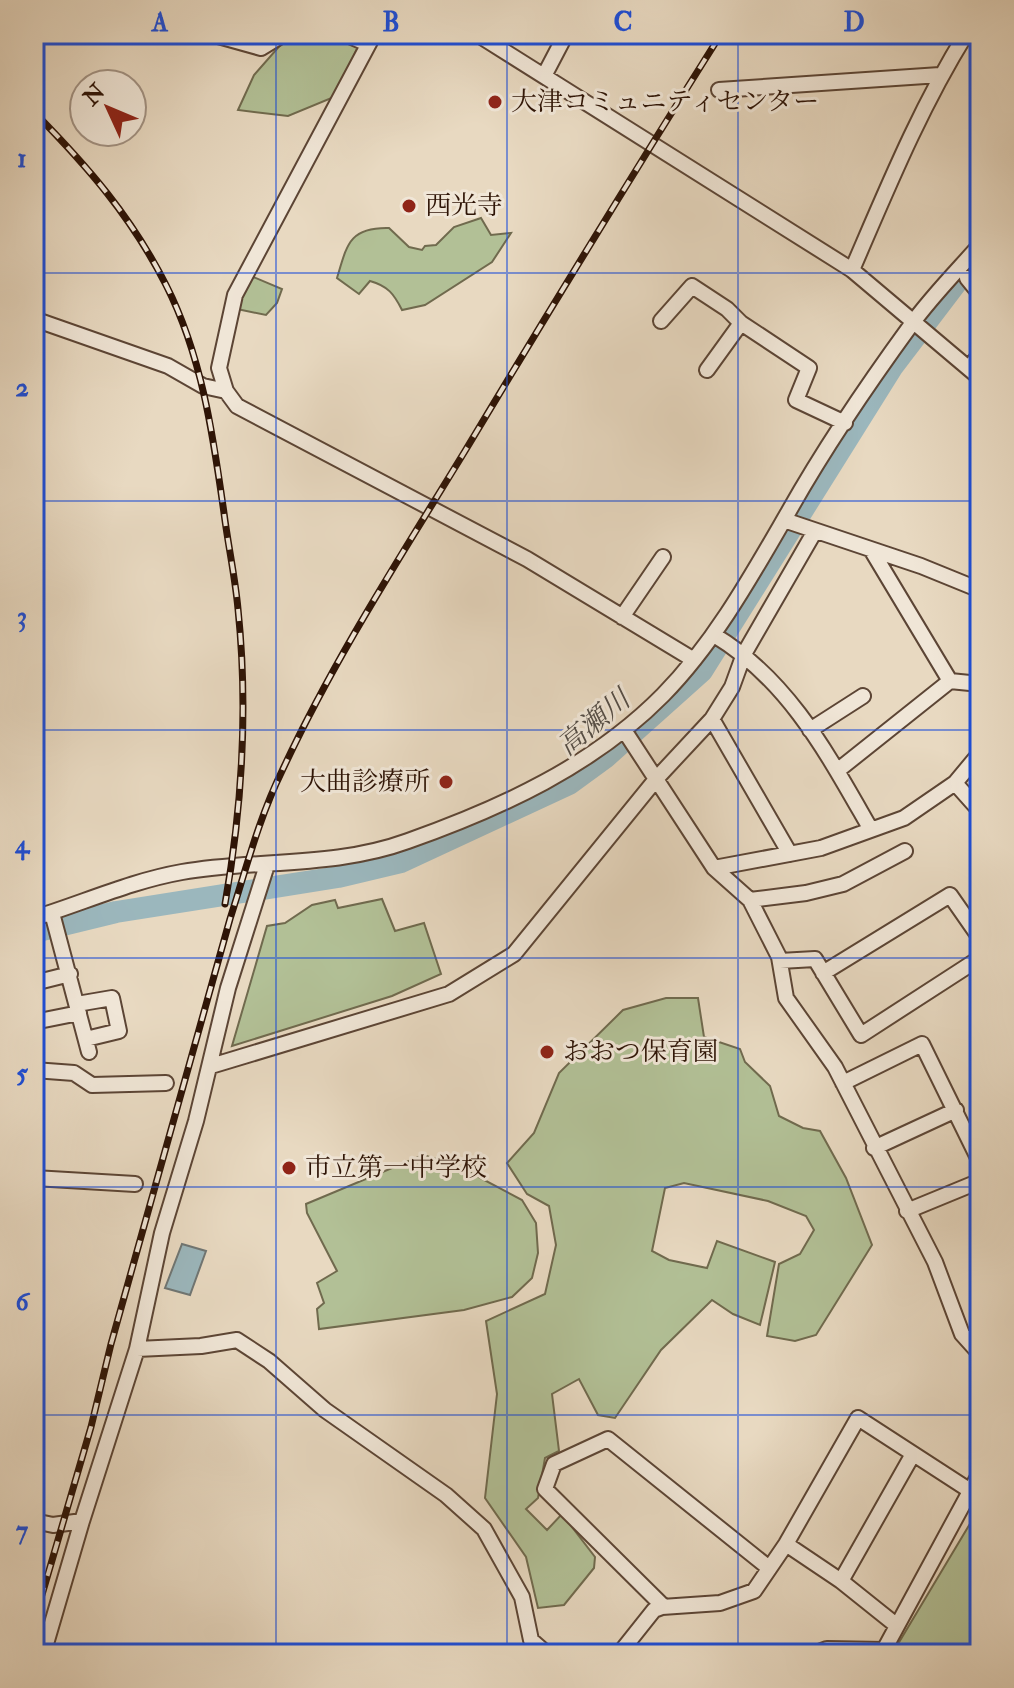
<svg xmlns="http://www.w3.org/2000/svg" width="1014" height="1688" viewBox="0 0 1014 1688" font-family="'IM FELL Double Pica','Noto Serif JP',serif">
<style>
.green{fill:#b2c096;stroke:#706a4e;stroke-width:2}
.water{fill:#9bb7bd;stroke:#6f7674;stroke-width:2}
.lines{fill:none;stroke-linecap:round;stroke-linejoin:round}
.river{stroke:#9bb7bd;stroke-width:22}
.minor-casing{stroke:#5c4535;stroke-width:18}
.minor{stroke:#f0e6d7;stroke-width:14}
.rail-casing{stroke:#2e1406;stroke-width:7}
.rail{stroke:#f0e6d7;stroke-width:4;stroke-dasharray:12;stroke-linecap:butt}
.grid{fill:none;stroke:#1d4ed8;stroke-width:2;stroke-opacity:0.55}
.poi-dot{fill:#8f2418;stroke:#f0e6d7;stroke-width:3}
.labels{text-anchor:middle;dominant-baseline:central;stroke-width:6;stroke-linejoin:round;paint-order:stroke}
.poi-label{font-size:26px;fill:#2e1406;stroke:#f0e6d7;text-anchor:start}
.water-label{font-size:28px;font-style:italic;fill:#544d46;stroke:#f0e6d7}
.neatline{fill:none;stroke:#1d4ed8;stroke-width:3}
.grid-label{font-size:26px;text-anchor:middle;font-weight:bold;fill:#1d4ed8}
</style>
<rect width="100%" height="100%" fill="#e8d9c1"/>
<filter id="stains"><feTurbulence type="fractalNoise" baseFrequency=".0025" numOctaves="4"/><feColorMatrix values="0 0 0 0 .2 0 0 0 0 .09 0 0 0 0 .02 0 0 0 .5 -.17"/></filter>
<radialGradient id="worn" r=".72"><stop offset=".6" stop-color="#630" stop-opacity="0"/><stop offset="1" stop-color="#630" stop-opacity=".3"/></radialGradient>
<path class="green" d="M290,34H339L360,43L334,97L288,116L238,110L254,75Z
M481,218L491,235L511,233L492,262L425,305L402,310C394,294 388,286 370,281L359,294L337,278C347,245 349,227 389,228L409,247L422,250L425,246L436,245L454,227Z
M251,276L282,289L277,303L266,315L237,309Z
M382,899L395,931L424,923L441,974L392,996L232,1046L267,926L285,923L312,905L335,900L338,908Z
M666,998H698L704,1037L740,1049L745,1062L770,1086L779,1116L803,1128L820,1131L846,1178L872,1245L816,1335L795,1341L767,1336L779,1264L800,1254L814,1230L806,1216L768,1201L684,1183L665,1188L652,1251L669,1260L707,1268L717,1241L775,1262L760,1325L733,1314L712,1300L661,1350L615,1418L598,1415L579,1379L552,1394L559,1451L545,1458L538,1498L526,1509L547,1530L562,1514L595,1557L594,1568L564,1605L538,1608L526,1557L485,1498L497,1394L486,1321L545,1294L556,1245L549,1206L527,1194L507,1163L534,1133L559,1073L623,1010Z
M423,1155L456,1165L522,1200L536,1223L538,1253L532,1278L512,1297L464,1310L319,1329L317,1309L324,1303L317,1283L337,1271L307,1213L306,1204Z
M980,1507V1654H892Z"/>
<path class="water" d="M182,1244L206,1251L190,1295L165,1288Z"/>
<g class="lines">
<path class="river" d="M34,932L116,912L338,877L401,862L569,784L606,757L702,671L893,366L976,257"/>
<defs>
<path id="minor" d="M211,34L261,48L284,34
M345,34L368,44
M374,34L235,295L219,368L226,391L237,406L527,559L694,660
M477,34L852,270L980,378
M34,35V34
M544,76L566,34
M719,90L940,75
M852,270C887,189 920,108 966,34
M967,278L980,294
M34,319L168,366L203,386L226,391
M661,321L692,286L727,309L741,323
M969,368L980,354
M707,370L741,323L809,368L796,400L845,423
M784,520L921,566L980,590
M872,551L950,681
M622,617L663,557
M714,635C789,680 828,755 870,828
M712,719L790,854
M624,730L714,868L750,900L779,957L786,998L835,1067L935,1262L962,1334L980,1354
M810,730L863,696
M837,771L950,681L980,684
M955,783L980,811
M714,868L821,848L904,818L955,783L980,753
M750,900L806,893L843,884L905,851
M52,913L89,1052
M34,918C83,903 131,881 182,872C258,859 334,868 408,841C501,808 593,766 663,695C715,642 752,575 789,511C825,447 868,384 911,325C932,296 957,271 980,245
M780,961L815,959L861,1035L980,958
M823,973L950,895L980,938
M34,983L70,974
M77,1004L112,998L119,1031L86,1039
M34,1022L79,1013
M211,1066L449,994L514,954L657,778L712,719L732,687L744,654L815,531
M34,1070L74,1073L92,1085L166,1083
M843,1083L922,1044L980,1162
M874,1148L956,1110
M34,1178L135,1184
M907,1211L980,1181
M137,1349L201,1346L237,1340L269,1361L325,1410L446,1495L484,1529L522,1597L531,1640L547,1654
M34,1521L53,1525L82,1521
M786,1544L841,1581L896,1625
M841,1581L913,1454
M664,1607L545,1489L554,1464L608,1439L769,1568
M43,1654L82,1521L137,1349L162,1233L196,1121L228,988L267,865
M619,1654L654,1610L662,1607L720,1603L754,1591L786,1544L858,1418L969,1490
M814,1654L827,1649L884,1650L980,1473"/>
</defs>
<use href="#minor" class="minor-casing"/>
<use href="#minor" class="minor"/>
<defs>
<path id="rail" d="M34,112C88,167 131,216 166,285C202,356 213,435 224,513C228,545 235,576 238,609C248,706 242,808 225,904
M34,1622L91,1427L111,1344L230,919C246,869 259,818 282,771C334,659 401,556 465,451C549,311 634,172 721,34"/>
</defs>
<use href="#rail" class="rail-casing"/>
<use href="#rail" class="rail"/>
</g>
<path class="grid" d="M276,34V1654M507,34V1654M738,34V1654M34,273H980M34,501H980M34,730H980M34,958H980M34,1187H980M34,1415H980"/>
<g class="poi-dot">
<circle cx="495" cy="102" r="8"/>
<circle cx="409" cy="206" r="8"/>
<circle cx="446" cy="782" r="8"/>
<circle cx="547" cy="1052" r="8"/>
<circle cx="289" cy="1168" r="8"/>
</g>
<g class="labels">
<g class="poi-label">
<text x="511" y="102">大津コミュニティセンター</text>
<text x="425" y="206">西光寺</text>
<text x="430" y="782" text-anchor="end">大曲診療所</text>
<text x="563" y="1052">おおつ保育園</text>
<text x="305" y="1168">市立第一中学校</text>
</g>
<g class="water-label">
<text transform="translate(594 723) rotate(-40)">高瀬川</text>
</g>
</g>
<rect width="1014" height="1688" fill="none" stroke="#e8d9c1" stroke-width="88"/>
<g transform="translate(108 108) rotate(314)"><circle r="38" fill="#f0e6d7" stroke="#a29283" stroke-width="2"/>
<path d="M0-6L14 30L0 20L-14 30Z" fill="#8f2418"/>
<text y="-12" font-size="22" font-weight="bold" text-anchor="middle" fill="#2e1406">N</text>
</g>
<rect x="44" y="44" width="926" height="1600" class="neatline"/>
<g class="grid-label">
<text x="160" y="31">A</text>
<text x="391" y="31">B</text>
<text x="623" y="31">C</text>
<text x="854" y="31">D</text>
<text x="22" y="167">1</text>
<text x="22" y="396">2</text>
<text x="22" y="625">3</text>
<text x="22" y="853">4</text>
<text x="22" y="1082">5</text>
<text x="22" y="1310">6</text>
<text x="22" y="1539">7</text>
</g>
<rect width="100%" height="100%" filter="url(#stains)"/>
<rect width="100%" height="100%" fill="url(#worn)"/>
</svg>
